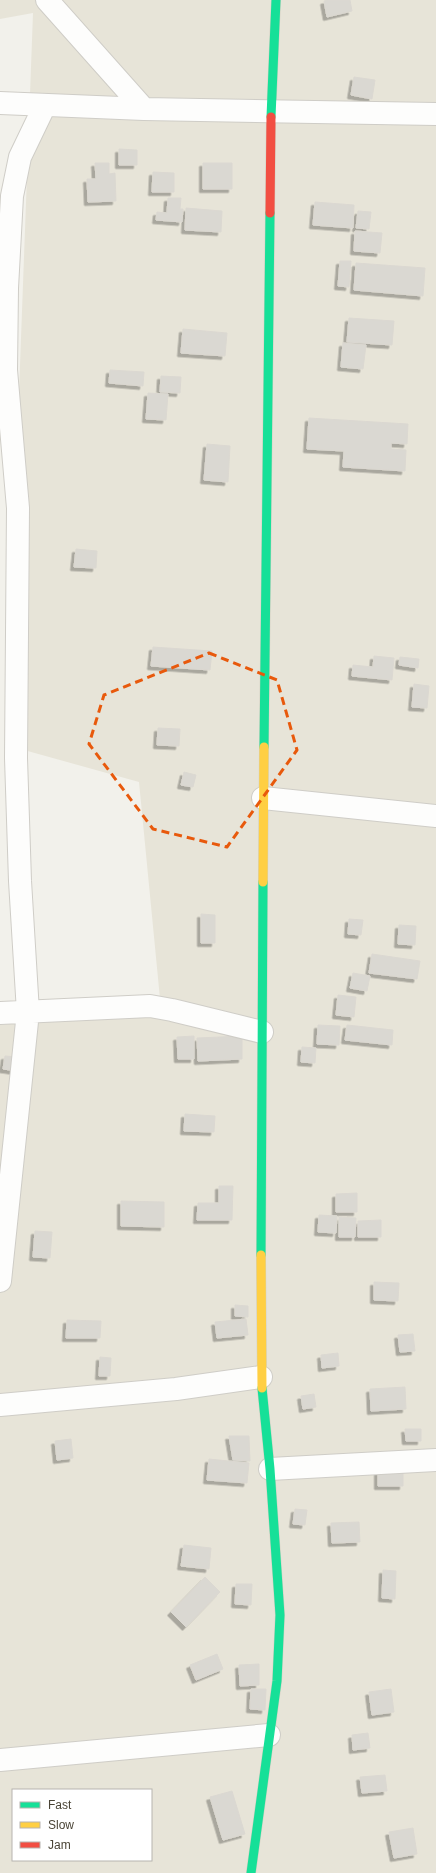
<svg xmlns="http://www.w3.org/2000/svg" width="436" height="1873" viewBox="0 0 436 1873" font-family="Arial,sans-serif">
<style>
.residential{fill:#e7e4d8;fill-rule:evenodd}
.building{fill:#dad8d2;stroke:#dbd8d1;filter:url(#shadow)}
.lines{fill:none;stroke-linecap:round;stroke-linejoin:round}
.street-casing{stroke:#cfcdc7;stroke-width:24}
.fast-casing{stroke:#d2d0c2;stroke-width:10}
.slow-casing{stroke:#d2d0c2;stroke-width:10}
.jam-casing{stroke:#d2d0c2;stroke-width:10}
.street{stroke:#fdfdfc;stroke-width:22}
.fast{stroke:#16e098;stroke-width:9}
.slow{stroke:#ffcf43;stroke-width:9}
.jam{stroke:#f24e42;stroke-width:9}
.marked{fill:none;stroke:#e8590c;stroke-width:3;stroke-dasharray:8 5;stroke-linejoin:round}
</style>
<defs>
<filter id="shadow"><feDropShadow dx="-3.5" dy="3.5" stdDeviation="0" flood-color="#0004"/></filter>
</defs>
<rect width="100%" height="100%" fill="#f2f1eb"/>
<path class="residential" d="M0,0H436V1873H0V1025L161,1009L139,782L6,745L33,13L0,19ZM13,1790H151V1860H13Z"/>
<path class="building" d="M328,0H350L352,11L327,17L324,1Z
M354,77L375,80L372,99L351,95Z
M119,149L137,150V165H119Z
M95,163H109V174L115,173L116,201L88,202L87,179H96Z
M203,163H232V189H203Z
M153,172L174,173V192H152Z
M168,198H181L180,209H183L182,222L156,220L157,212L167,213Z
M315,202L354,205L353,228L313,225Z
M186,208L222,211L221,232L185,230Z
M358,211L371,212L369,229L356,228Z
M355,231L382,233L380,253L354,251Z
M340,261H351L349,287L338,286Z
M356,263L425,268L423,296L354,290Z
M349,318L394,321L392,345L347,342Z
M183,329L227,333L225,356L181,353Z
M343,343L366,345L363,369L341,367Z
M110,370L144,372L143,386L109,383Z
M161,376L181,377L180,393L160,392Z
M148,393L168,394L166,420L146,419Z
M309,418L408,424L407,444L391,443V449L406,450L405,471L343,467L344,451L307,449Z
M207,444L230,446L228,482L204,480Z
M76,549L97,551L96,568L74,567Z
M153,647L212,651L210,670L151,666Z
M374,656L394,658L392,680L352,676L353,665L373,667Z
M400,657L419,659L418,668L399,665Z
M414,684L429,686L427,708L412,707Z
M158,728L180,729L179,746L157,745Z
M184,772L196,775L193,787L181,785Z
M201,914L215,915V943H201Z
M349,919L363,920L361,935L348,934Z
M399,925L416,926L415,945L398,944Z
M372,954L420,961L417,979L369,973Z
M353,973L370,976L367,991L350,988Z
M338,995L356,997L354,1017L336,1015Z
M318,1025L340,1026L339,1045L317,1044Z
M347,1025L393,1030L392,1045L345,1040Z
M194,1036V1059H178L177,1037Z
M242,1036V1059L198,1061L197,1038Z
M302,1047L316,1048L315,1063L301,1062Z
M5,1056L19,1057L17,1071L3,1069Z
M185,1114L215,1116L214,1132L184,1131Z
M219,1186H233L232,1220H197L198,1203H219Z
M357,1193V1212H336V1194Z
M121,1201L164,1202V1227L121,1226Z
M319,1215L337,1216L336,1233L318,1232Z
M339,1217L356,1218L355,1237H339Z
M381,1220V1237H358V1221Z
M35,1231L52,1232L50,1258L33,1257Z
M374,1282L399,1283L398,1301L374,1300Z
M235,1305L248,1306V1317L235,1316Z
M246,1319L248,1335L217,1338L215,1322Z
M67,1320L101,1321L100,1338H66Z
M413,1334L415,1351L400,1352L398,1335Z
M338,1353L339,1366L322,1368L321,1355Z
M100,1357L111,1358L110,1376H99Z
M405,1387L406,1409L371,1411L370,1389Z
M314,1394L316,1407L303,1409L301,1396Z
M405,1429H421V1441H406Z
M229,1436H249L250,1461L233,1460Z
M71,1439L73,1458L57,1460L55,1441Z
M209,1459L249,1463L247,1483L207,1480Z
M378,1468H403V1486H378Z
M295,1509L307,1510L305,1525L293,1524Z
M359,1522L360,1542L332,1543L331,1523Z
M184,1545L211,1548L209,1569L181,1566Z
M383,1570L396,1571L395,1599L382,1598Z
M205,1577L220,1592L186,1627L171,1612Z
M236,1584H252L251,1605L235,1604Z
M217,1654L223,1669L196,1680L190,1665Z
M259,1664V1685L240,1686L239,1665Z
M251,1689H266L265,1710L250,1709Z
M391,1689L394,1712L372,1715L369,1692Z
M368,1733L370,1748L353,1750L352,1735Z
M385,1775L387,1791L362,1793L360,1777Z
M232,1791L245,1834L223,1840L210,1797Z
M413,1828L417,1854L394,1858L389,1832Z"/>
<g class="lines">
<defs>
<path id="street" d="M47,0L144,109
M0,103L144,109L436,114
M263,798L436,816
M0,1013L150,1006L172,1010L262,1032
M0,1281L28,1012L20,881L16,758L18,508L6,370L7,288L12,196L20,157L45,105
M0,1405L176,1389L261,1377
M270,1469L436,1460
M0,1760L269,1735"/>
<path id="fast" d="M271,117L276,0
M264,747L270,213
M261,1255L263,882
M251,1873L277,1681L280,1615L270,1469L262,1388"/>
<path id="slow" d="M263,882L264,747
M261,1255L262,1388"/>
<path id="jam" d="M270,213L271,117"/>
</defs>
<use href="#street" class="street-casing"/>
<use href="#fast" class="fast-casing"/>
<use href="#slow" class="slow-casing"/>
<use href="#jam" class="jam-casing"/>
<use href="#street" class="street"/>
<use href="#fast" class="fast"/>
<use href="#slow" class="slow"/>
<use href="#jam" class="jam"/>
</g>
<path class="marked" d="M209,653L277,680L297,750L227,847L153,829L89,744L104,695Z"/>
<rect x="12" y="1789" width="140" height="72" fill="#ffffff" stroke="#b7b4af"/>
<rect x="20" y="1802" width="20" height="6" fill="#16e098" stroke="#b7b4af"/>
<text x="48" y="1809" font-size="12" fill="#4a4436">Fast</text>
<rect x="20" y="1822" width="20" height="6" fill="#ffcf43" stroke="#b7b4af"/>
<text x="48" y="1829" font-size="12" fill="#4a4436">Slow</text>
<rect x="20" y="1842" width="20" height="6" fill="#f24e42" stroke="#b7b4af"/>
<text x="48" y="1849" font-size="12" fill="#4a4436">Jam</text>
</svg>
